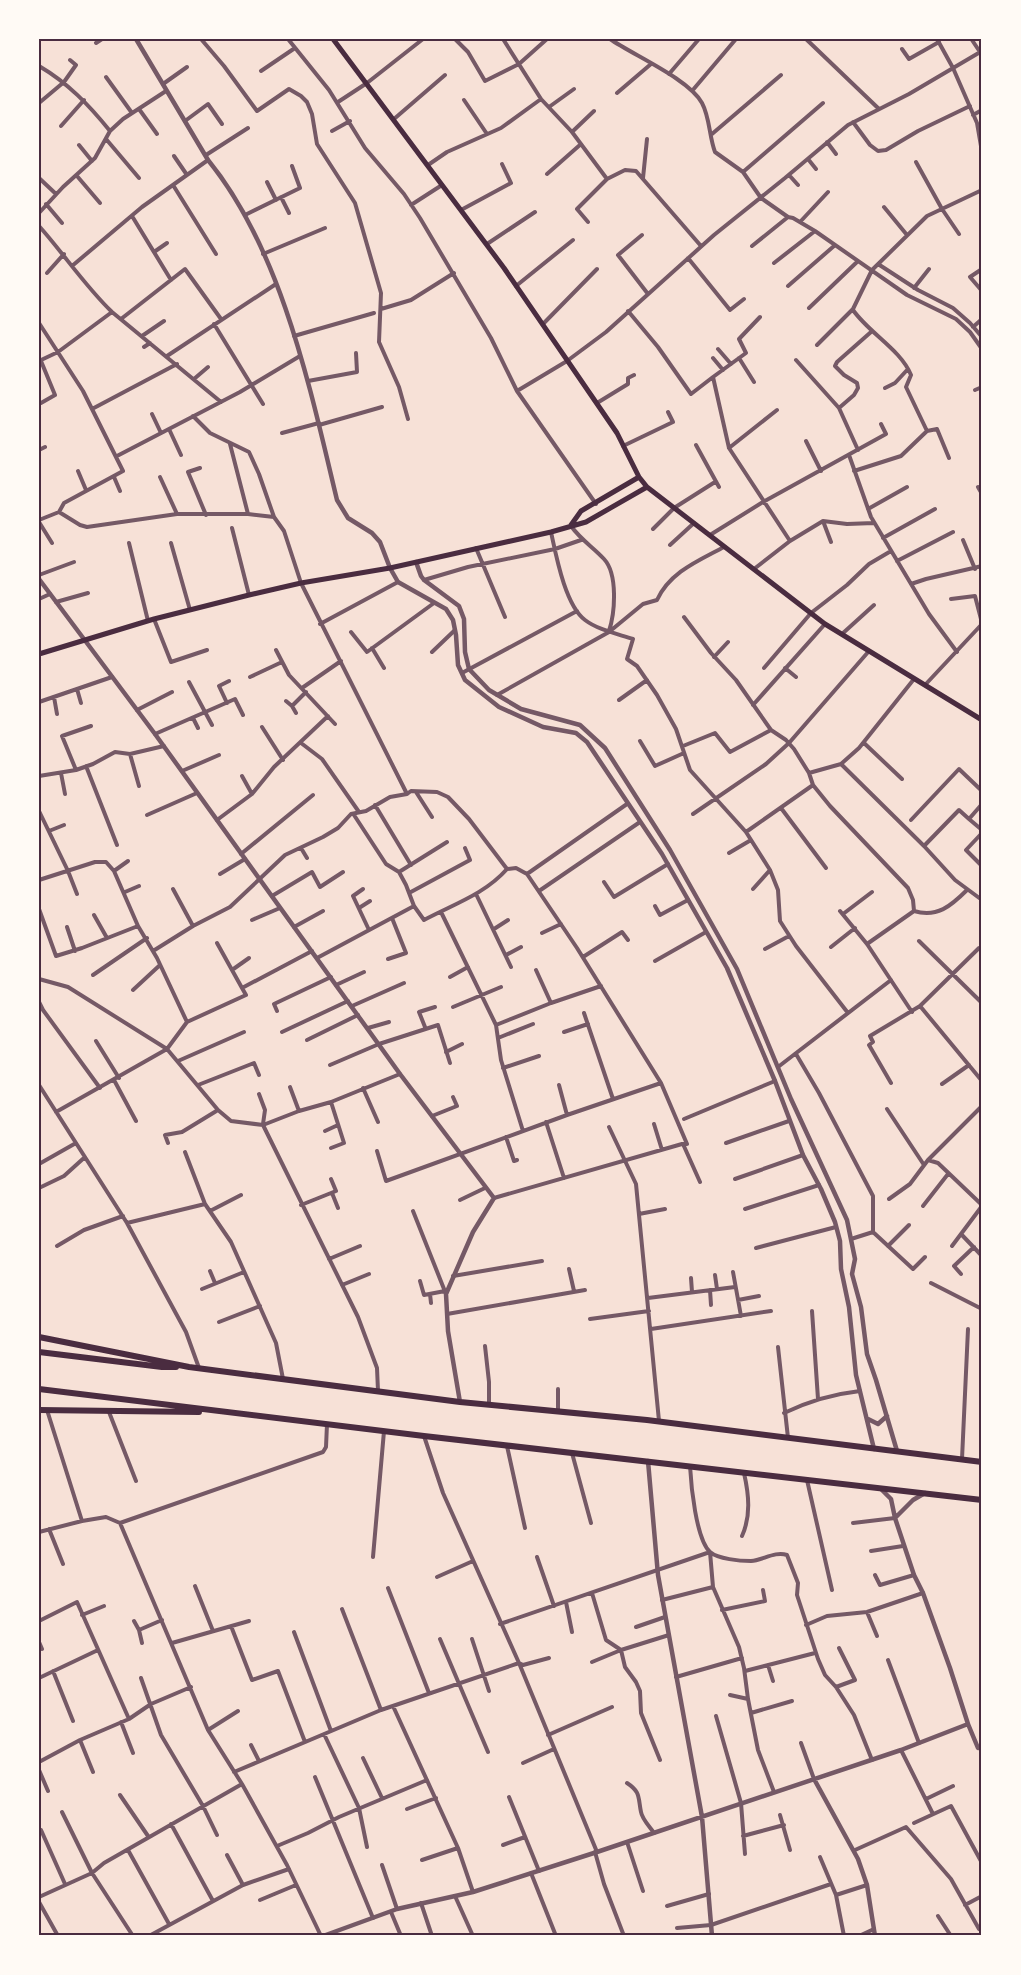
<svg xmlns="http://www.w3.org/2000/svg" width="1021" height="1975" viewBox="0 0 1021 1975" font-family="Karla,sans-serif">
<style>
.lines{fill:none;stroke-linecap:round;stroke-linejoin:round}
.minor{stroke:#755966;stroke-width:4}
.tertiary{stroke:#755966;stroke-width:4.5}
.secondary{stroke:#4a2c40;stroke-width:5}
.primary{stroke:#4a2c40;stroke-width:6}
.neatline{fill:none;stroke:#4a2c40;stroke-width:2}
</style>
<rect width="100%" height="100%" fill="#f7e1d7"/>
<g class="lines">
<path class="minor" d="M201,39L224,66L257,111L289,89L301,96L307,102L312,114L317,144L355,203L381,293L379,342L399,387L408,419
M288,39L329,90L365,148L404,194L420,218L491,338L517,391L596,504
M455,39L468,52L485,81L519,64L547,39
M503,39L541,99L572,132L607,179L625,170L636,171L701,246
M610,39C633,55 689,79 702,103C710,118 709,136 715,152L743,172L761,198L788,217L793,218L815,231L907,295L956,319L970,332L982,349
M806,39L879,109
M937,39L953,68L977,123L982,152
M972,40L980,52
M96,43L102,39
M902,49L909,59L939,42
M39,66C68,83 89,105 110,131
M261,71L295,48
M669,74L699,39
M106,77L132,113
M163,84L187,67
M692,91L736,39
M617,93L651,64
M464,100L487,134
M338,102L367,83L423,39
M39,103L64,82L76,65L70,60
M549,107L574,89
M139,109L157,134
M973,115L982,110
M394,119L445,75
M185,121L208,104L222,124
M853,122L870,145L878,151L886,150L918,131L970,106
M61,126L84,100
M332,131L350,121
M572,132L594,111
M712,134L781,75
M106,139L139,178
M827,142L836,154
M79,145L92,161
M206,155L248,128
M174,156L187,175
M808,159L816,169
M916,162L942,209L959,234
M428,165L447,152L501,128L541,99
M743,172L823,103
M547,174L581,144
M789,175L798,185
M77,176L100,203
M39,178L56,194
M643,178L647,139
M267,182L276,200
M173,185L216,254
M281,197L289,213
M46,204L62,223
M411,205L442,185
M884,207L907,235
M461,210L511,183L502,164
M39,213L63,187L95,158L110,131L123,119L166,91
M245,215L300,188L292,166
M132,216L171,280
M588,222L577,209L607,179
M800,222L828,192
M39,226C64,254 85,286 112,312L221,402
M642,235L618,255L648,294
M487,244L535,212
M752,246L788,217
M154,252L167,243
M263,254L325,228
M688,258L730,310L744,299
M774,263L815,231
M878,264L918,290L953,308L970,323L982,337
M72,266L142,207L208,160
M982,269L970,277L982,291
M47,273L64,254
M516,286L573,240
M788,286L834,246
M914,288L929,269
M809,308L858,261
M381,309L411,300L454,273
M853,310C869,333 901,350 911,375L906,387L927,431
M628,311L658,347L691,394L713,377L729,448L790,541
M121,319L185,269L221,319
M39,323L83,391L123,471L64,503L59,512L39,520
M214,324L263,404
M543,324L597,269
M973,327L982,319
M142,336L164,321
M294,336L374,313
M817,345L853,309L872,270L927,216L982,190
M144,347L150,343
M718,349L731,364
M167,356L276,284
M713,358L723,370
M739,358L754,382
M796,360L839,408L858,450
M39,361L58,352L112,312
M41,361L55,395L41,403
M713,377L746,353L739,339L760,317
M194,379L208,367
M308,381L357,372L356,353
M885,388L895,383L908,369
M975,390L982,387
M517,391L567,361L606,332L714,235L785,178L848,125L909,94L982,51
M597,403L628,384V378L634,375
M839,408L854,395L858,388L857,383L844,375L835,366L837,362L871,332
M92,409L177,364
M152,414L161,433
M193,416L210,433L249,452L259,474L274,517L284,531L301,583L407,794
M319,425L382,407
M169,429L181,455
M282,433L319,423
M806,441L821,471
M230,444L248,514
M696,445L719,487
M623,446L673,422L668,412
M729,448L777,410
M39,450L45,447
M849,455L871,517L929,614L957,652
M117,456L240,392L300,356
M200,468L188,472L206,515
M78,471L86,490
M854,471L901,456L927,431L937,429L949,458
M114,477L120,491
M160,477L177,514
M978,487L982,494
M868,509L907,487
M59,512L80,525L87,527L177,514H248L274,517
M823,521L831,542
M39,522L52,543
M571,526C581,540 593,547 604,559C618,574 615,613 609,631
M232,528L249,595
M653,529L674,508L715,482
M551,532C556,555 565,605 585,620C598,630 618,634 633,639L627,659L637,666L657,695L676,729L690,770L746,832L770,870L778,890L780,921L796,946L848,1013
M710,535L763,502L886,434L881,424
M883,538L935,509
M963,540L975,569
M129,543L148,621
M171,543L190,610
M670,545L694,523
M476,548L505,617
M897,561L953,532
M754,569L790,541L823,521L847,524L874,523
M39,575L74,562
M424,580L468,567L555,549L581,540
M911,584L926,579L982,566
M39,599L50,594
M951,599L975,596L982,623
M56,602L88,593
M684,617L711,653L736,680L771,730L786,740L794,749L809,773L813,785L830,806L908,888L913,900L914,911
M154,619L171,662L207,650
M320,624L398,582
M351,632L367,652L434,603
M842,634L874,605
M372,648L384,668
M276,650L289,675L335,724
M432,652L455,630
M714,657L728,642
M764,668L811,613L847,585L869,564L891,551
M785,668L796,677
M462,673L577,611
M250,677L282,662
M189,682L212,725
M925,685L982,624
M302,688L341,661
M77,689L81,703
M497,695L609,632L643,604L657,600C670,572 698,561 724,547
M54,697L57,714
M619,700L647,680
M286,701L292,706L296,713
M39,702L112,677
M227,703L219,686L229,681
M753,705L825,624
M292,706L306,692
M137,710L172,692
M193,718L198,728
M262,727L283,760
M155,734L235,699L243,715
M640,741L655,766L684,753
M301,743L322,759L359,812
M864,743L902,779
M683,746L715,733L730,752L771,730
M130,754L139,786
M841,764L924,846L955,880L982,900
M86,766L117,845
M76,770L62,736L91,726
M182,771L219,755
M61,773L65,794
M809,773L841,764L859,748L914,679
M39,776L76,770L93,764L115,752L130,754L164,746
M242,776L252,794
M416,792L432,817
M982,804L969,819L982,830
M375,805L411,865
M781,808L826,868
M39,811L68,871L77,894
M693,814L766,764L789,743L869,651
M147,815L197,793
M354,815L386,864L399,872L406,885L414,906L424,920C454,904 485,894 507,869
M217,820L252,794L274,767L328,716
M911,820L959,769L982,791
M49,831L64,825
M746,832L813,785
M982,833L966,850L982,866
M924,846L959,810L969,819
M301,848L307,858
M729,853L751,840
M241,854L313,795
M114,871L128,861
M399,872L447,842
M220,874L245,859
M527,874L627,804
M39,880L95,862H106L114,871L138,926L157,958L187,1022
M604,882L614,897L668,864
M173,889L193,926
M363,889L353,896L369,930
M753,889L770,870
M539,891L640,822
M125,892L139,886
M409,893L470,860L465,848
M476,894L511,967
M272,896L312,872L320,887L343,872
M655,906L660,915L688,900
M359,908L370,901
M39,909L56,956L82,948L138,926
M840,911L867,944L912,1012
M441,912L496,1025L501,1060L523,1131
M843,914L872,892
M94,915L107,938
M252,920L280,908
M67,927L75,951
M294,927L323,911
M494,929L508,920
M542,933L561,924
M919,941L982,1003
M217,943L242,988
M867,944L914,911C937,918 951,906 967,890
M831,947L855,928
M765,949L789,936
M153,951L193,926L230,907L285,855L323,837L338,828L351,814L366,811L390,797L407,794L411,791L437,792L448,797L469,819L507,869L516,868L527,874L577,948L661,1083L687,1144H682L494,1198
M506,955L521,947
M583,957L622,932L628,940
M317,958L414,906
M388,959L406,953L392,918
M655,961L706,932
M232,970L249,958
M536,970L551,1003
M93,975L147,938
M450,977L468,967
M39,979L68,987L167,1049L218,1110L231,1121L263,1125L358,1317L377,1368L378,1391
M336,985L364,972
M133,990L160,965
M39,1002L43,1010L100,1088
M352,1006L404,983
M920,1006L982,1081
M453,1007L501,987
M277,1011L274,1004L331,977
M584,1013L613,1099
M496,1025L551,1003L601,986
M425,1027L419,1012L435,1007
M368,1028L389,1022
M282,1032L348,1001
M564,1032L588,1024
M498,1038L533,1024
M307,1040L358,1015
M96,1041L119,1078
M446,1052L462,1044
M796,1054L819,1093L873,1196V1232
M178,1061L244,1032
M330,1065L379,1044L438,1025L450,1063
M778,1067L891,980
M503,1068L539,1056
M114,1080L136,1121
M891,1083L869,1045L873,1042L870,1036L920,1006L979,948H982
M942,1084L969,1065
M39,1085L127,1223L186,1332L199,1368
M198,1085L254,1063L259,1075
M559,1085L567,1115
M290,1087L299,1111
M363,1088L378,1122
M259,1094L265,1110L263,1124
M331,1102L344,1143L331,1148
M887,1109L924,1165
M56,1112L167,1049L187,1022L246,995L242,988L312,951
M432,1116L457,1106L453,1097
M684,1119L775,1081
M546,1122L564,1178
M654,1124L662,1150
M263,1125L299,1111L331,1102L400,1074
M609,1127L636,1184L659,1421
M325,1131L338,1125
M506,1137L514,1161L517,1160
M168,1143L165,1135L182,1132L218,1110
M726,1143L789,1121
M683,1144L700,1182
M377,1151L386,1181L567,1115L661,1083
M185,1152L205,1204L231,1242L276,1343L283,1379
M928,1160L938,1163L982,1205
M39,1164L76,1143
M735,1179L803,1155
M39,1188L64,1176L85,1157
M332,1193L338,1208
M889,1199L910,1184L928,1160L982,1106
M460,1200L485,1188
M301,1205L336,1191L331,1179
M923,1206L948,1174
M745,1209L819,1185
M210,1211L241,1195
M413,1211L446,1294
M639,1214L665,1209
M127,1223L205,1204
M873,1232L913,1269L925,1257
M961,1234L982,1256
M851,1239L873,1232
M57,1246L84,1230L123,1216
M888,1246L909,1225
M952,1246L982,1206
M756,1248L836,1227
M329,1259L360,1246
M569,1269L574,1291
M210,1271L215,1283
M733,1272L741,1316
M961,1274L954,1266L974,1247
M715,1275L717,1289
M453,1276L542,1261
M691,1278L692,1292
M420,1281L424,1295L445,1291
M931,1283L982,1309
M342,1285L369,1274
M202,1289L244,1272
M710,1290L711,1305
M430,1294L431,1303
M648,1298L735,1287
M738,1300L759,1296
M812,1311L818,1399
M447,1314L585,1290
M590,1319L649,1311
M219,1322L260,1306
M651,1329L771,1311
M485,1346L489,1382V1405
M778,1347L788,1438
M47,1410L82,1521
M109,1412L136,1481
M558,1412V1389
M784,1413C809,1401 833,1394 860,1391
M424,1436L443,1493L519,1663L597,1852
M507,1446L525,1528
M572,1453L591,1523
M962,1459L968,1329
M690,1466C691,1485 696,1539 710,1552C718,1559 740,1561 751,1561C763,1560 775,1551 787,1555L798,1583L797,1595L818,1659L825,1675L836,1687L854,1715L872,1760
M807,1480L832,1590
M120,1523L208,1730L242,1784L287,1865L321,1936
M853,1523L895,1518
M49,1529L63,1564
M39,1532L82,1521L106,1517L120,1523L323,1452L326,1447L327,1424
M742,1536C751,1516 749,1495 744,1473
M871,1551L903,1546
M373,1557L384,1431
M537,1557L554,1606
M875,1575L880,1585L914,1575
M437,1577L473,1561
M195,1586L213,1631
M388,1588L429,1693
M592,1593L606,1640L621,1650L625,1667L636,1682L640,1691L641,1713L660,1760
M662,1600L713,1587
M566,1602L572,1632
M342,1609L381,1710
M722,1610L765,1601L763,1590
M867,1612L877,1636
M82,1615L104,1606
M39,1621L77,1602L129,1719
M134,1621L139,1630L142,1643
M500,1624L710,1552L713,1587L739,1647L744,1668L748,1699L758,1750L774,1792
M806,1625L827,1616L867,1612L923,1593
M231,1626L252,1680L278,1671L305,1742
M636,1627L665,1617
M139,1630L162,1620
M294,1632L331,1731
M440,1639L488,1752
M472,1639L489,1691
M39,1642L42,1649
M172,1643L249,1621
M888,1660L919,1743
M592,1662L621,1650L669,1635
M768,1665L773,1681
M53,1671L73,1721
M745,1671L815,1653
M676,1677L742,1658
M39,1678L98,1650
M141,1678L161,1735L203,1806L217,1835
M836,1687L855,1680L839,1648
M730,1695L748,1699
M393,1706L458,1848L473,1892
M751,1713L792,1701
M716,1716L741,1803L745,1854
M121,1722L133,1753
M208,1730L238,1711
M324,1734L359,1808L367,1847
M548,1735L612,1707
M80,1740L93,1772
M801,1743L814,1779
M251,1745L259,1761
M901,1750L933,1814
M363,1758L382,1798
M39,1762L80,1740L129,1719L151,1704L191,1687
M523,1763L554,1749
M39,1770L48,1791
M234,1772L381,1710L519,1663L523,1665L549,1658
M315,1777L373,1918
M627,1783C641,1792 638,1798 641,1812C642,1819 650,1827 654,1833
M120,1795L148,1836
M509,1797L539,1871
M926,1799L953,1786
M407,1809L436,1798
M62,1812L92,1873L133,1936
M780,1815L790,1850
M914,1823L951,1806L982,1863
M171,1824L213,1901
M41,1830L65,1884
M743,1836L784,1825
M627,1842L643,1891
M503,1845L525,1837
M277,1846L308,1833L339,1817L427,1780
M128,1850L169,1924
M855,1850L906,1827L951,1879L979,1929L982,1930
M595,1852L604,1884L624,1936
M227,1855L243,1885
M820,1857L836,1895L844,1936
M422,1860L458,1848
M382,1865L397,1909
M531,1873L556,1936
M836,1895L867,1885
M455,1896L473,1936
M39,1897L92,1873L104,1863L242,1784
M260,1900L296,1885
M39,1902L58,1936
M421,1903L432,1936
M965,1905L982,1896
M667,1906L709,1894
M391,1912L401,1936
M938,1916L951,1936
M677,1928L711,1925L831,1884
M149,1936L243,1885L289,1869
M859,1936L874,1929"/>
<path class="tertiary" d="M136,39L208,160C282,251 310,388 337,500L348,518L372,533L380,542L390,568L398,582L446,609L453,620L456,635L458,665L465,680L499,707L543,727L576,733L587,742L662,854L727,968L775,1081L803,1155L821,1189L835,1222L840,1241L841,1269L849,1307L856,1375L874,1449
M416,562L421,576L424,580L459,606L464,619L465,652L469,669L489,690L521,709L580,725L605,748L670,850L737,969L791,1099L847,1220L855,1259L852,1274L861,1307L867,1354L876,1380L897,1451
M39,579L155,734L400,1074L494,1198L473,1232L446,1294L448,1331L460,1402
M868,1419L878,1424L887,1416
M648,1461L658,1575L702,1817L712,1936
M881,1489L891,1499L895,1518L913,1500L925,1493
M895,1518L914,1575L923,1593L950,1668L968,1724
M814,1779L858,1859L867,1885L875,1936
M323,1936L397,1909L473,1892L597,1852L901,1750L968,1724L978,1748L982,1747"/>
<path class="secondary" d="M333,39L504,268L617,433L639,477L647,487L825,624L982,720
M571,525L581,511L639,477
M39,654L154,619L249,595L301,583L390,568L551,532L586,522L647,487"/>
<path class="primary" d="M39,1337L189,1367L460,1402L647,1420L982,1462
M39,1352L162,1367H176
M39,1389L424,1436L982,1500
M39,1410L199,1412"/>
</g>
<rect width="1021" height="1975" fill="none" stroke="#fffaf5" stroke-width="81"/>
<rect x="40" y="40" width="940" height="1894" class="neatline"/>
</svg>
